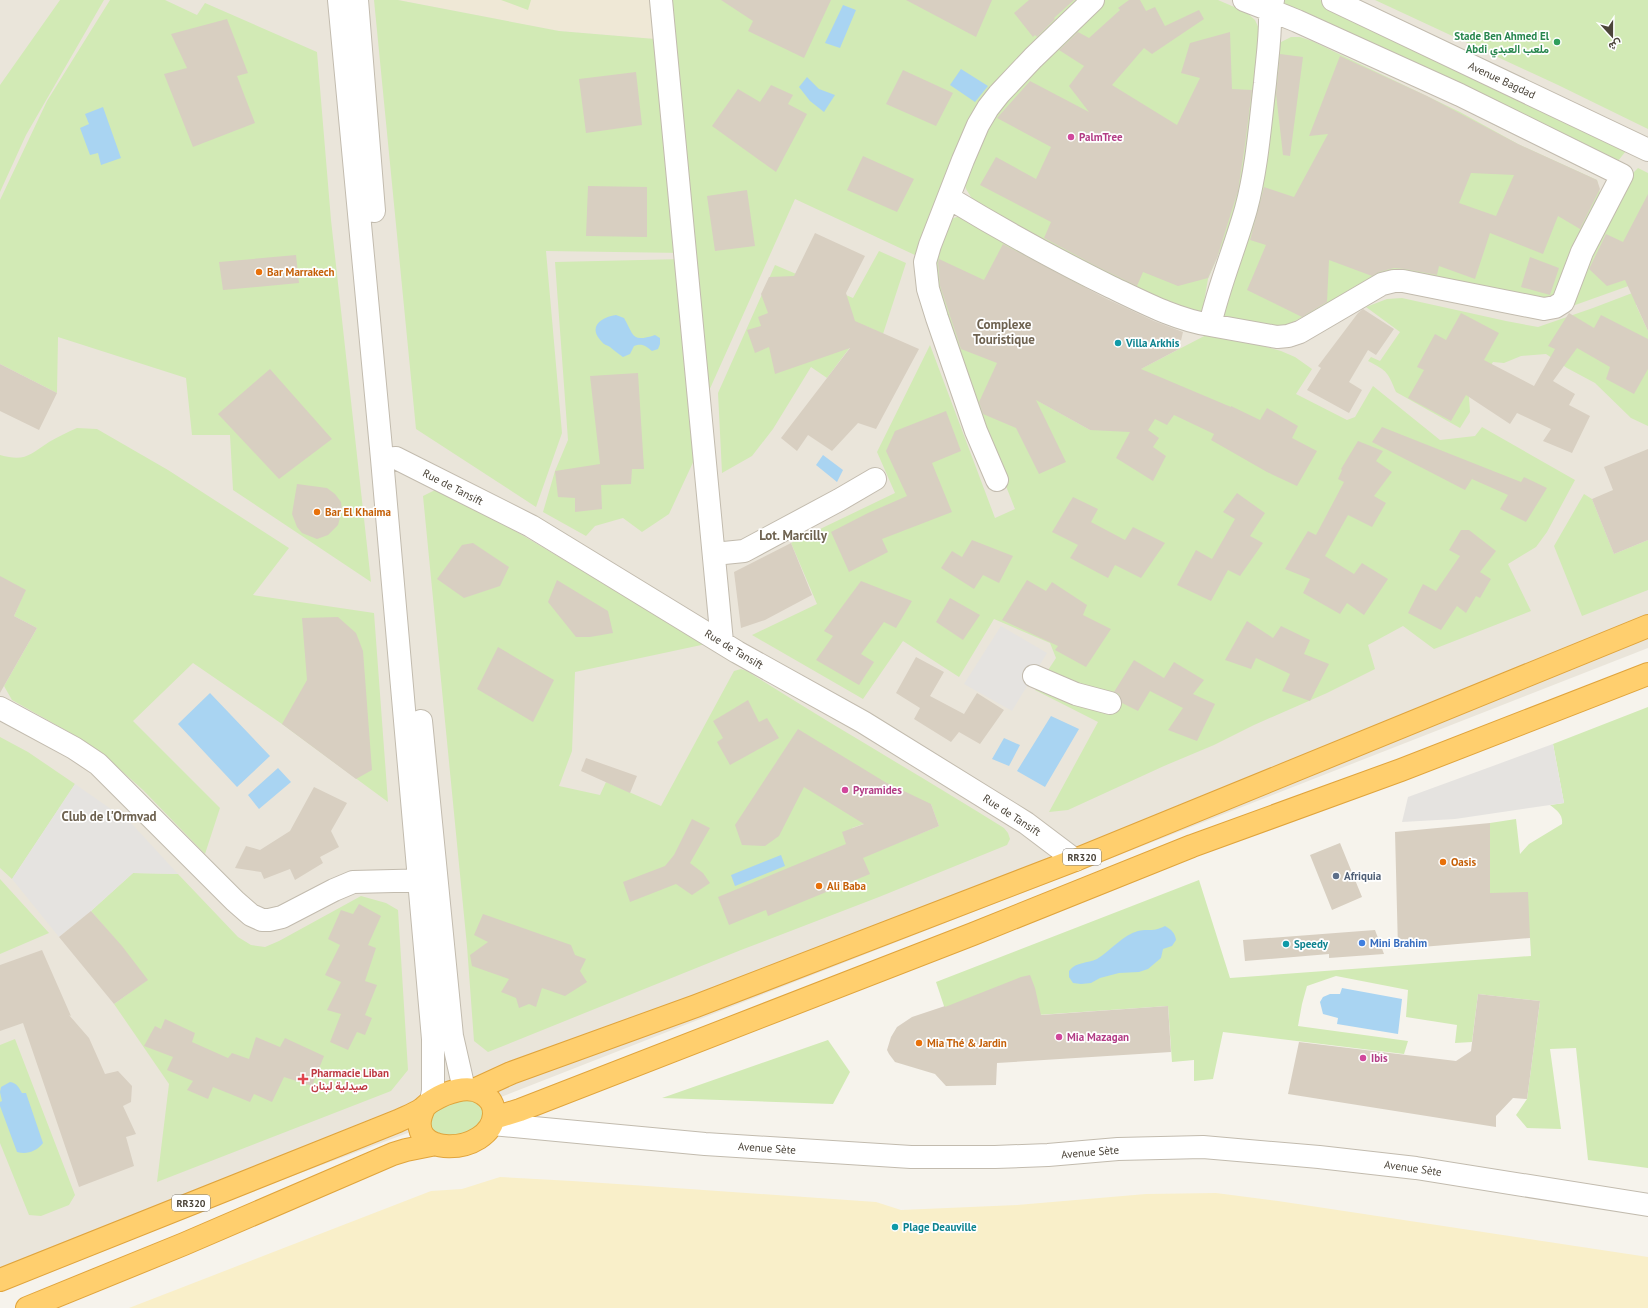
<svg xmlns="http://www.w3.org/2000/svg" width="1648" height="1308" viewBox="0 0 1648 1308" font-family="'PT Sans',Vazirmatn,sans-serif">
<style>
.residential{fill:#eae5da}
.education{fill:#efe8d6}
.green{fill:#d2eab5;fill-rule:evenodd}
.sand{fill:#f9efc9}
.parking{fill:#e5e3e0}
.water{fill:#a9d4f2}
.building{fill:#d8cfc1;fill-rule:evenodd}
.lines{fill:none;stroke-linecap:round;stroke-linejoin:round}
.minor-casing{stroke:#c2bbae;stroke-width:24}
.highway-casing{stroke:#e0a43c;stroke-width:24}
.minor{stroke:#fff;stroke-width:22}
.highway{stroke:#ffcf6e;stroke-width:22}
.leisure-dot{fill:#2e9e5b;stroke:#fff;stroke-width:1.5}
.hotel-dot{fill:#d1479c;stroke:#fff;stroke-width:1.5}
.food-dot{fill:#e8710a;stroke:#fff;stroke-width:1.5}
.culture-dot{fill:#0f9aa8;stroke:#fff;stroke-width:1.5}
.service-dot{fill:#5c6f8a;stroke:#fff;stroke-width:1.5}
.shop-dot{fill:#3f7fe0;stroke:#fff;stroke-width:1.5}
.health-dot{fill:#e0444e;stroke:#fff;stroke-width:1.5}
.labels{text-anchor:middle;dominant-baseline:central;stroke-width:3.5;stroke-linejoin:round;paint-order:stroke}
.shield{fill:#fff;stroke:#817c74;stroke-width:1}
.shield-label{font-size:10px;font-weight:bold;fill:#4b4439}
.leisure-label{font-size:11px;font-weight:bold;fill:#27864d;stroke:#fff;text-anchor:end}
.street-label{font-size:11px;fill:#4b4439;stroke:#fff}
.hotel-label{font-size:11px;font-weight:bold;fill:#b23c85;stroke:#fff;text-anchor:start}
.food-label{font-size:11px;font-weight:bold;fill:#c56008;stroke:#fff;text-anchor:start}
.culture-label{font-size:11px;font-weight:bold;fill:#0d838f;stroke:#fff;text-anchor:start}
.service-label{font-size:11px;font-weight:bold;fill:#4e5e75;stroke:#fff;text-anchor:start}
.shop-label{font-size:11px;font-weight:bold;fill:#366cbe;stroke:#fff;text-anchor:start}
.health-label{font-size:11px;font-weight:bold;fill:#be3a42;stroke:#fff;text-anchor:start}
.quarter-label{font-size:13px;font-weight:bold;fill:#6e6250;stroke:#fff}
</style>
<rect width="100%" height="100%" fill="#f6f3ec"/>
<path class="residential" d="M0,0H1648V648L432,1124L0,1285Z"/>
<path class="education" d="M398,0H653L655,39L559,31Z"/>
<path class="green" d="M60,0H104L26,135L0,192V85Z
M110,0H165L197,15L205,3L317,52L331,220L371,582L233,490L230,435H192L186,378L58,337L57,393L0,364V200L47,101Z
M374,0H398L559,31L655,39L685,253L546,251L562,433L536,507L416,429Z
M501,0H531L528,10Z
M671,0H1080L1026,51L917,256L795,199L708,393Z
M1101,0H1218L1246,12L1255,20L1260,31L1261,47L1253,90L1245,175L1236,213L1208,279L1202,313L1190,315L979,210L966,189L964,181L994,112Z
M1281,0H1320L1629,147L1618,161L1280,2Z
M1375,0H1648V129L1558,85Z
M1291,37H1300L1312,41L1460,112L1518,144L1597,180L1600,193L1581,230L1555,296L1551,301L1395,273L1302,317L1279,330L1224,320L1222,298L1279,43Z
M1638,168L1648,173V279L1564,309L1627,179Z
M962,215L1085,284L1032,391L1040,402L1090,430H1096L1110,385L1212,332L1281,351L1295,357L1312,369L1296,394L1347,420L1355,417L1373,386L1440,440L1475,436L1482,427L1575,480L1547,532L1536,547L1508,564L1531,611L1434,649L1403,626L1368,645L1375,669L1327,693L1254,725L1214,745L1164,766L1068,810L1049,812L1098,722L1035,690L1056,658L1050,643L994,619L959,677L903,641L863,699L752,635L817,604L791,543L895,493L877,452L930,345L995,518L1015,509L976,410L932,269L946,221Z
M879,251L906,263L883,334L866,326L827,378L811,367L773,429L752,456L722,473L718,393L775,265L853,298Z
M684,259L696,456L669,514L642,532L623,518L595,526L586,536L543,512L555,471L568,440L555,262Z
M1648,287V301L1636,305L1648,331V426L1631,418L1595,383L1567,368L1546,354L1521,356L1504,363L1493,362L1469,397L1470,412L1460,428L1396,392C1388,373 1388,371 1368,361L1371,357L1380,361L1400,332L1366,307L1387,299L1402,298L1506,321L1538,327L1593,308Z
M77,428L97,429L168,470L289,548L253,595L374,613L388,802L282,724L193,663L133,721L220,808L205,854L143,790L105,756L74,735L12,700L4,686L37,628L14,616L25,591L0,603V455C25,462 29,455 49,442C58,437 67,432 77,428Z
M441,487L706,644L575,672L572,751L559,786L600,795L606,782L661,806L734,671L741,669L747,671C832,725 919,775 1004,828L1008,833L1010,839L1007,845L879,897L741,950L488,1052L474,1041L467,946L423,496ZM931,804L939,826L863,857L852,828L883,817Z
M1584,494L1592,499L1614,554L1648,540V590L1582,616L1554,546Z
M1648,707V1168L1588,1160L1576,1048L1550,1049L1561,1129L1527,1128L1516,1115L1527,1099L1540,1001L1478,994L1472,1042L1455,1043L1457,1025L1406,1017L1408,990L1336,976L1307,986L1302,1004L1298,1026L1408,1041L1404,1054L1223,1032L1213,1079L1194,1081V1060L1172,1062L1168,1006L949,1021L936,982L1199,880L1230,978L1531,956L1530,938L1490,893V823L1516,819L1520,854L1529,844L1562,824C1563,815 1558,811 1550,805L1564,803L1553,744Z
M0,737L28,752L75,784L12,879L0,868Z
M133,873L178,874L238,937L251,945L265,947L279,941L361,896L386,903L398,910L408,1070L391,1091L157,1182L169,1084L114,1004L147,980L121,946L91,911Z
M0,879L49,933L0,954Z
M15,1039L75,1195L69,1205L41,1216L29,1215L0,1143V1045Z
M828,1040L850,1072L833,1104L662,1098Z
M457,1099L482,1100L487,1112L476,1129L452,1137L434,1134L428,1116Z"/>
<path class="sand" d="M500,1177C626,1183 751,1194 876,1202L901,1210L1017,1205L1146,1194L1216,1193L1278,1201L1648,1257V1308H129L431,1191L462,1189Z"/>
<path class="parking" d="M1001,626L1047,653L1012,711L964,684Z
M1553,744L1564,803L1455,819L1402,822L1408,797Z
M75,784L131,823L178,874L133,873L91,911L59,937L12,879Z"/>
<path class="water" d="M843,5L856,10L840,48L825,43Z
M961,69L988,86L975,102L950,85Z
M807,77L819,89L835,95L824,112L810,101L799,87Z
M103,107L121,158L101,165L98,153L90,155L80,128L89,124L85,114Z
M616,315L624,318C634,335 631,343 655,335L660,338V344L658,349L652,351C646,346 642,343 634,346L630,354L623,357C618,354 614,350 610,347C607,345 604,345 602,342C587,327 601,317 616,315Z
M823,455L843,470L837,482L816,465Z
M210,693L270,756L237,787L178,724Z
M1051,716L1079,729L1045,787L1017,771Z
M1004,738L1020,745L1009,766L992,759Z
M278,768L291,782L259,809L248,795Z
M781,855L785,866L735,886L731,875Z
M1165,926C1172,930 1175,933 1176,940L1172,946L1163,949L1161,958L1148,969L1139,972L1119,973L1100,978L1091,983L1081,984L1073,983L1069,977V971C1077,961 1087,964 1097,959C1111,950 1123,935 1138,931C1150,928 1151,933 1165,926Z
M1342,988L1402,999L1398,1034L1337,1024L1338,1018L1323,1014L1320,1002L1323,997L1330,994H1340Z
M10,1082C17,1083 19,1088 22,1093H26L43,1143C37,1151 27,1155 17,1152L0,1106V1102L2,1101L0,1092L1,1087Z"/>
<path class="building" d="M721,0H831L804,58L748,31L753,21Z
M906,0H992L976,37Z
M1029,0H1074L1054,18L1055,19L1037,37L1035,35L1033,37L1014,13Z
M1129,0H1140L1146,11L1155,7L1165,26L1199,10L1204,19L1152,54L1144,48L1112,85L1177,125L1200,78L1181,73L1190,43L1230,32L1232,89L1252,90L1245,145L1238,191L1217,258L1208,278L1178,286L1143,272L1137,286L1096,266L1044,238L1051,222L980,185L996,157L1036,179L1051,147L997,118L1030,81L1089,112L1069,86L1084,66L1059,50L1078,32L1089,38L1120,10L1118,8Z
M227,19L248,73L237,76L255,123L193,147L164,74L187,68L171,34Z
M1280,54L1303,57L1290,156L1283,155L1276,94Z
M1340,56L1427,96L1518,144L1597,180L1600,189L1580,229L1558,216L1543,254L1490,233L1475,279L1439,266L1437,275L1405,269L1394,268L1379,272L1372,276L1329,260L1327,302L1302,317L1247,290L1266,245L1250,240L1264,187L1294,197L1328,134L1309,136ZM1471,173L1514,175L1496,216L1459,203Z
M903,70L953,93L936,126L886,104Z
M636,72L642,125L586,133L579,79Z
M771,85L793,95L788,104L807,114L776,172L712,126L738,89L760,102Z
M863,156L914,179L897,212L847,190Z
M588,186L647,187V237L586,236Z
M747,190L755,246L715,251L707,196Z
M1648,194V331L1625,280L1607,286L1589,269L1606,234L1623,242Z
M815,233L865,256L846,293L855,321L919,349L876,429L858,423L832,451L808,435L797,451L781,438L850,348L775,374L769,347L755,353L747,330L761,326L758,317L768,313L761,294L769,277L794,276Z
M1003,244L1105,298L1154,321L1183,332L1179,349L1141,369L1231,407V406L1260,420L1267,408L1298,426L1292,438L1317,451L1297,486L1267,472L1211,440L1214,434L1174,415L1167,425L1155,419L1148,430L1159,438L1153,447L1166,456L1153,481L1116,458L1130,432L1090,430L1036,400L1066,462L1039,474L1016,428L983,414L979,402L997,363L961,349L940,286L938,263L939,259L984,280Z
M296,255L299,283L223,290L219,262Z
M1530,257L1559,268L1550,295L1521,287Z
M1363,309L1394,329L1376,355L1368,350L1349,382L1362,390L1349,413L1307,390L1321,368L1318,366L1358,313Z
M1461,313L1499,333L1484,360L1534,386L1555,349L1548,346L1569,313L1594,328L1601,315L1648,339V369L1634,394L1606,379L1610,367L1577,348L1553,381L1575,394L1569,405L1590,416L1572,453L1543,441L1551,429L1517,413L1510,424L1466,395L1451,421L1408,398L1424,370L1417,367L1435,334L1446,340Z
M0,364L57,393L39,430L0,411Z
M270,369L332,439L279,479L218,414Z
M638,373L644,469H632L631,484L601,485L602,509L575,512V498L558,497L555,471L600,464L590,376Z
M946,411L961,451L932,463L952,512L882,539L888,552L849,572L831,532L868,513L907,496L886,451L895,431Z
M1382,427L1521,482L1524,477L1547,488L1526,522L1500,509L1508,495L1472,479L1475,474L1465,490L1372,442Z
M1358,441L1383,451L1376,461L1392,472L1374,496L1386,503L1372,527L1348,515L1325,556L1354,574L1362,563L1388,579L1364,615L1347,603L1340,614L1303,593L1310,579L1285,569L1308,531L1316,535L1344,482L1338,479L1342,470L1341,469Z
M1648,449V540L1614,554L1592,499L1613,490L1604,467Z
M297,484L327,488L335,494L341,502L342,510L338,525L328,535L317,539L302,533L297,527L292,514Z
M1237,493L1265,513L1250,536L1263,543L1240,576L1228,570L1211,601L1177,585L1196,550L1212,559L1235,519L1223,512Z
M1073,497L1098,509L1091,522L1125,540L1133,527L1165,543L1141,578L1115,565L1108,578L1070,558L1078,545L1052,532Z
M1461,530H1469L1496,551L1480,572L1491,579L1480,598L1476,596L1466,613L1457,606L1441,630L1408,613L1423,584L1436,591L1460,556L1449,550Z
M972,540L1013,556L999,583L983,575L974,589L941,568L952,551L962,557Z
M473,543L509,567L500,586L464,598L437,579L462,545Z
M791,543L812,595L765,620L741,628L734,572Z
M0,576L26,590L14,616L37,628L0,693Z
M557,580L608,611L613,633L590,637H576L548,602Z
M1027,580L1046,591L1052,582L1087,605L1083,615L1111,629L1086,667L1055,650L1058,646L1002,620Z
M861,581L912,601L896,628L884,622L861,654L874,662L859,685L816,660L833,636L824,631Z
M950,598L980,615L963,640L936,622Z
M338,617L356,633L363,651L372,770L356,779L282,724L307,680L302,618Z
M1247,621L1273,638L1281,626L1310,640L1304,654L1329,664L1310,701L1282,691L1290,674L1256,658L1251,669L1225,660Z
M498,647L554,680L533,722L477,689Z
M916,657L944,672L930,696L964,714L977,693L1004,710L980,744L959,732L951,742L914,719L920,708L896,693Z
M1134,660L1164,678L1174,662L1204,680L1193,694L1215,704L1197,741L1168,730L1183,708L1150,691L1138,711L1122,703L1119,694L1114,692Z
M748,700L759,722L767,718L779,738L730,765L717,742L723,738L713,721Z
M798,729L885,782L931,804L939,826L863,858L870,874L768,916L766,910L729,925L718,897L846,844L842,832L864,824L804,787L779,836L765,846L742,845L735,825Z
M586,758L637,776L630,793L581,771Z
M314,787L347,803L331,831L339,847L320,857L323,863L295,880L290,869L264,879L261,872L235,868L246,846L260,850L290,831Z
M692,819L710,828L690,863L703,873L710,883L692,895L676,884L630,902L623,882L665,866L674,855Z
M1490,823V893L1528,892L1530,938L1398,949L1395,832Z
M1340,843L1362,897L1332,910L1310,855Z
M359,904L381,916L368,945L376,948L365,981L377,985L365,1015L372,1018L365,1035L357,1032L348,1050L330,1042L341,1014L327,1010L341,982L325,975L340,945L328,939L341,910L353,914Z
M91,911L122,946L148,980L114,1004L59,937Z
M483,914L571,945L575,955L586,959L580,971L587,982L565,996L542,988L536,1007L529,1004L519,1008L516,998L501,992L509,979L472,966L470,955L488,942L474,935Z
M1375,930L1384,954L1329,958V954L1245,961L1243,940Z
M42,950L71,1016L69,1015L89,1038L105,1074L118,1071L132,1086L131,1102L123,1106L136,1134L126,1137L134,1166L79,1187L23,1023L0,1031V965Z
M1030,975L1035,988L1041,1015L1168,1006L1171,1052L997,1063L996,1085L946,1086L935,1074L895,1062L889,1054L887,1050L891,1037L897,1027L912,1017L945,1006V1007L1021,977Z
M1478,994L1540,1001L1527,1099L1513,1098L1496,1116V1127L1288,1094L1299,1042L1456,1061L1471,1051Z
M165,1019L195,1033L192,1042L228,1058L232,1053L249,1059L256,1037L280,1047L285,1038L324,1056L312,1086L284,1077L272,1102L254,1094L250,1102L213,1087L208,1099L187,1090L193,1081L167,1070L173,1057L144,1046L155,1026L161,1029Z"/>
<g class="lines">
<defs>
<path id="minor" d="M339,0L382,459L433,1039V1091L431,1101
M357,0L374,211
M661,0L722,642
M1244,0L1270,10L1273,0
M1333,0L1648,150
M949,198C1002,230 1056,260 1111,287C1143,302 1174,319 1210,325C1219,285 1235,248 1246,209C1257,168 1260,125 1265,83C1267,59 1271,35 1270,10L1297,21L1460,95L1622,175L1582,252L1563,302L1555,307L1544,309L1403,281H1394L1382,284L1300,332L1288,336L1277,337L1210,325
M382,459L396,458L531,526L737,652L863,722L1026,823L1075,860
M997,480L976,431L937,318L928,289L925,262L930,245L963,160L978,125L988,108L999,94L1033,58L1093,0
M714,554L744,551L839,500L875,479
M1034,676L1076,694L1110,703
M0,708L74,748L98,764L235,901L251,915L262,920H269L282,917L334,890L353,882L434,880
M421,721L452,1036L464,1089
M492,1124L705,1144L911,1157H995L1048,1155L1118,1149L1203,1147L1319,1157L1416,1168L1648,1205"/>
<path id="highway" d="M474,1090L511,1073L696,1006L1075,860L1648,626
M494,1118L520,1110L973,934L1192,846L1401,770L1648,674
M0,1280L398,1121C406,1117 415,1114 422,1109C426,1106 428,1103 432,1101C446,1092 469,1084 483,1094C491,1099 494,1105 494,1114C492,1156 399,1160 424,1108
M27,1308L184,1244L393,1154L406,1150L436,1144"/>
</defs>
<use href="#minor" class="minor-casing"/>
<use href="#highway" class="highway-casing"/>
<use href="#minor" class="minor"/>
<use href="#highway" class="highway"/>
</g>
<circle class="leisure-dot" cx="1557" cy="42" r="4"/>
<g class="hotel-dot">
<circle cx="1071" cy="137" r="4"/>
<circle cx="845" cy="790" r="4"/>
<circle cx="1059" cy="1037" r="4"/>
<circle cx="1363" cy="1058" r="4"/>
</g>
<g class="food-dot">
<circle cx="259" cy="272" r="4"/>
<circle cx="317" cy="512" r="4"/>
<circle cx="1443" cy="862" r="4"/>
<circle cx="819" cy="886" r="4"/>
<circle cx="919" cy="1043" r="4"/>
</g>
<g class="culture-dot">
<circle cx="1118" cy="343" r="4"/>
<circle cx="1286" cy="944" r="4"/>
<circle cx="895" cy="1227" r="4"/>
</g>
<circle class="service-dot" cx="1336" cy="876" r="4"/>
<circle class="shop-dot" cx="1362" cy="943" r="4"/>
<path class="health-dot" d="M301 1073h4v4h4v4h-4v4h-4v-4h-4v-4h4z"/>
<g class="labels">
<g class="shield">
<rect x="1063" y="849" width="38" height="16" rx="3"/>
<rect x="172" y="1195" width="38" height="16" rx="3"/>
</g>
<g class="shield-label">
<text x="1082" y="857">RR320</text>
<text x="191" y="1203">RR320</text>
</g>
<g class="leisure-label">
<text x="1549" y="36">Stade Ben Ahmed El<tspan x="1549" dy="13">Abdi ملعب العبدي</tspan></text>
</g>
<g class="street-label">
<text transform="translate(1502 80) rotate(25)">Avenue Bagdad</text>
<text transform="translate(453 487) rotate(27)">Rue de Tansift</text>
<text transform="translate(734 649) rotate(31)">Rue de Tansift</text>
<text transform="translate(1012 815) rotate(33)">Rue de Tansift</text>
<text transform="translate(767 1148) rotate(4)">Avenue Sète</text>
<text transform="translate(1090 1152) rotate(-5)">Avenue Sète</text>
<text transform="translate(1413 1168) rotate(8)">Avenue Sète</text>
</g>
<g class="hotel-label">
<text x="1079" y="137">PalmTree</text>
<text x="853" y="790">Pyramides</text>
<text x="1067" y="1037">Mia Mazagan</text>
<text x="1371" y="1058">Ibis</text>
</g>
<g class="food-label">
<text x="267" y="272">Bar Marrakech</text>
<text x="325" y="512">Bar El Khaima</text>
<text x="1451" y="862">Oasis</text>
<text x="827" y="886">Ali Baba</text>
<text x="927" y="1043">Mia Thé &amp; Jardin</text>
</g>
<g class="culture-label">
<text x="1126" y="343">Villa Arkhis</text>
<text x="1294" y="944">Speedy</text>
<text x="903" y="1227">Plage Deauville</text>
</g>
<g class="service-label">
<text x="1344" y="876">Afriquia</text>
</g>
<g class="shop-label">
<text x="1370" y="943">Mini Brahim</text>
</g>
<g class="health-label">
<text x="311" y="1073">Pharmacie Liban<tspan x="311" dy="13">صيدلية لبنان</tspan></text>
</g>
<g class="quarter-label">
<text x="1004" y="324">Complexe<tspan x="1004" dy="15">Touristique</tspan></text>
<text x="793" y="535">Lot. Marcilly</text>
<text x="109" y="816">Club de l'Ormvad</text>
</g>
</g>
<g transform="translate(1612 36) rotate(159)" stroke="#ffffff" stroke-width="3" paint-order="stroke">
<path d="M0-3L7 15L0 10L-7 15Z" fill="#4b4439"/>
<text y="-6" font-size="11" font-weight="bold" text-anchor="middle" fill="#4b4439">ش</text>
</g>
</svg>
